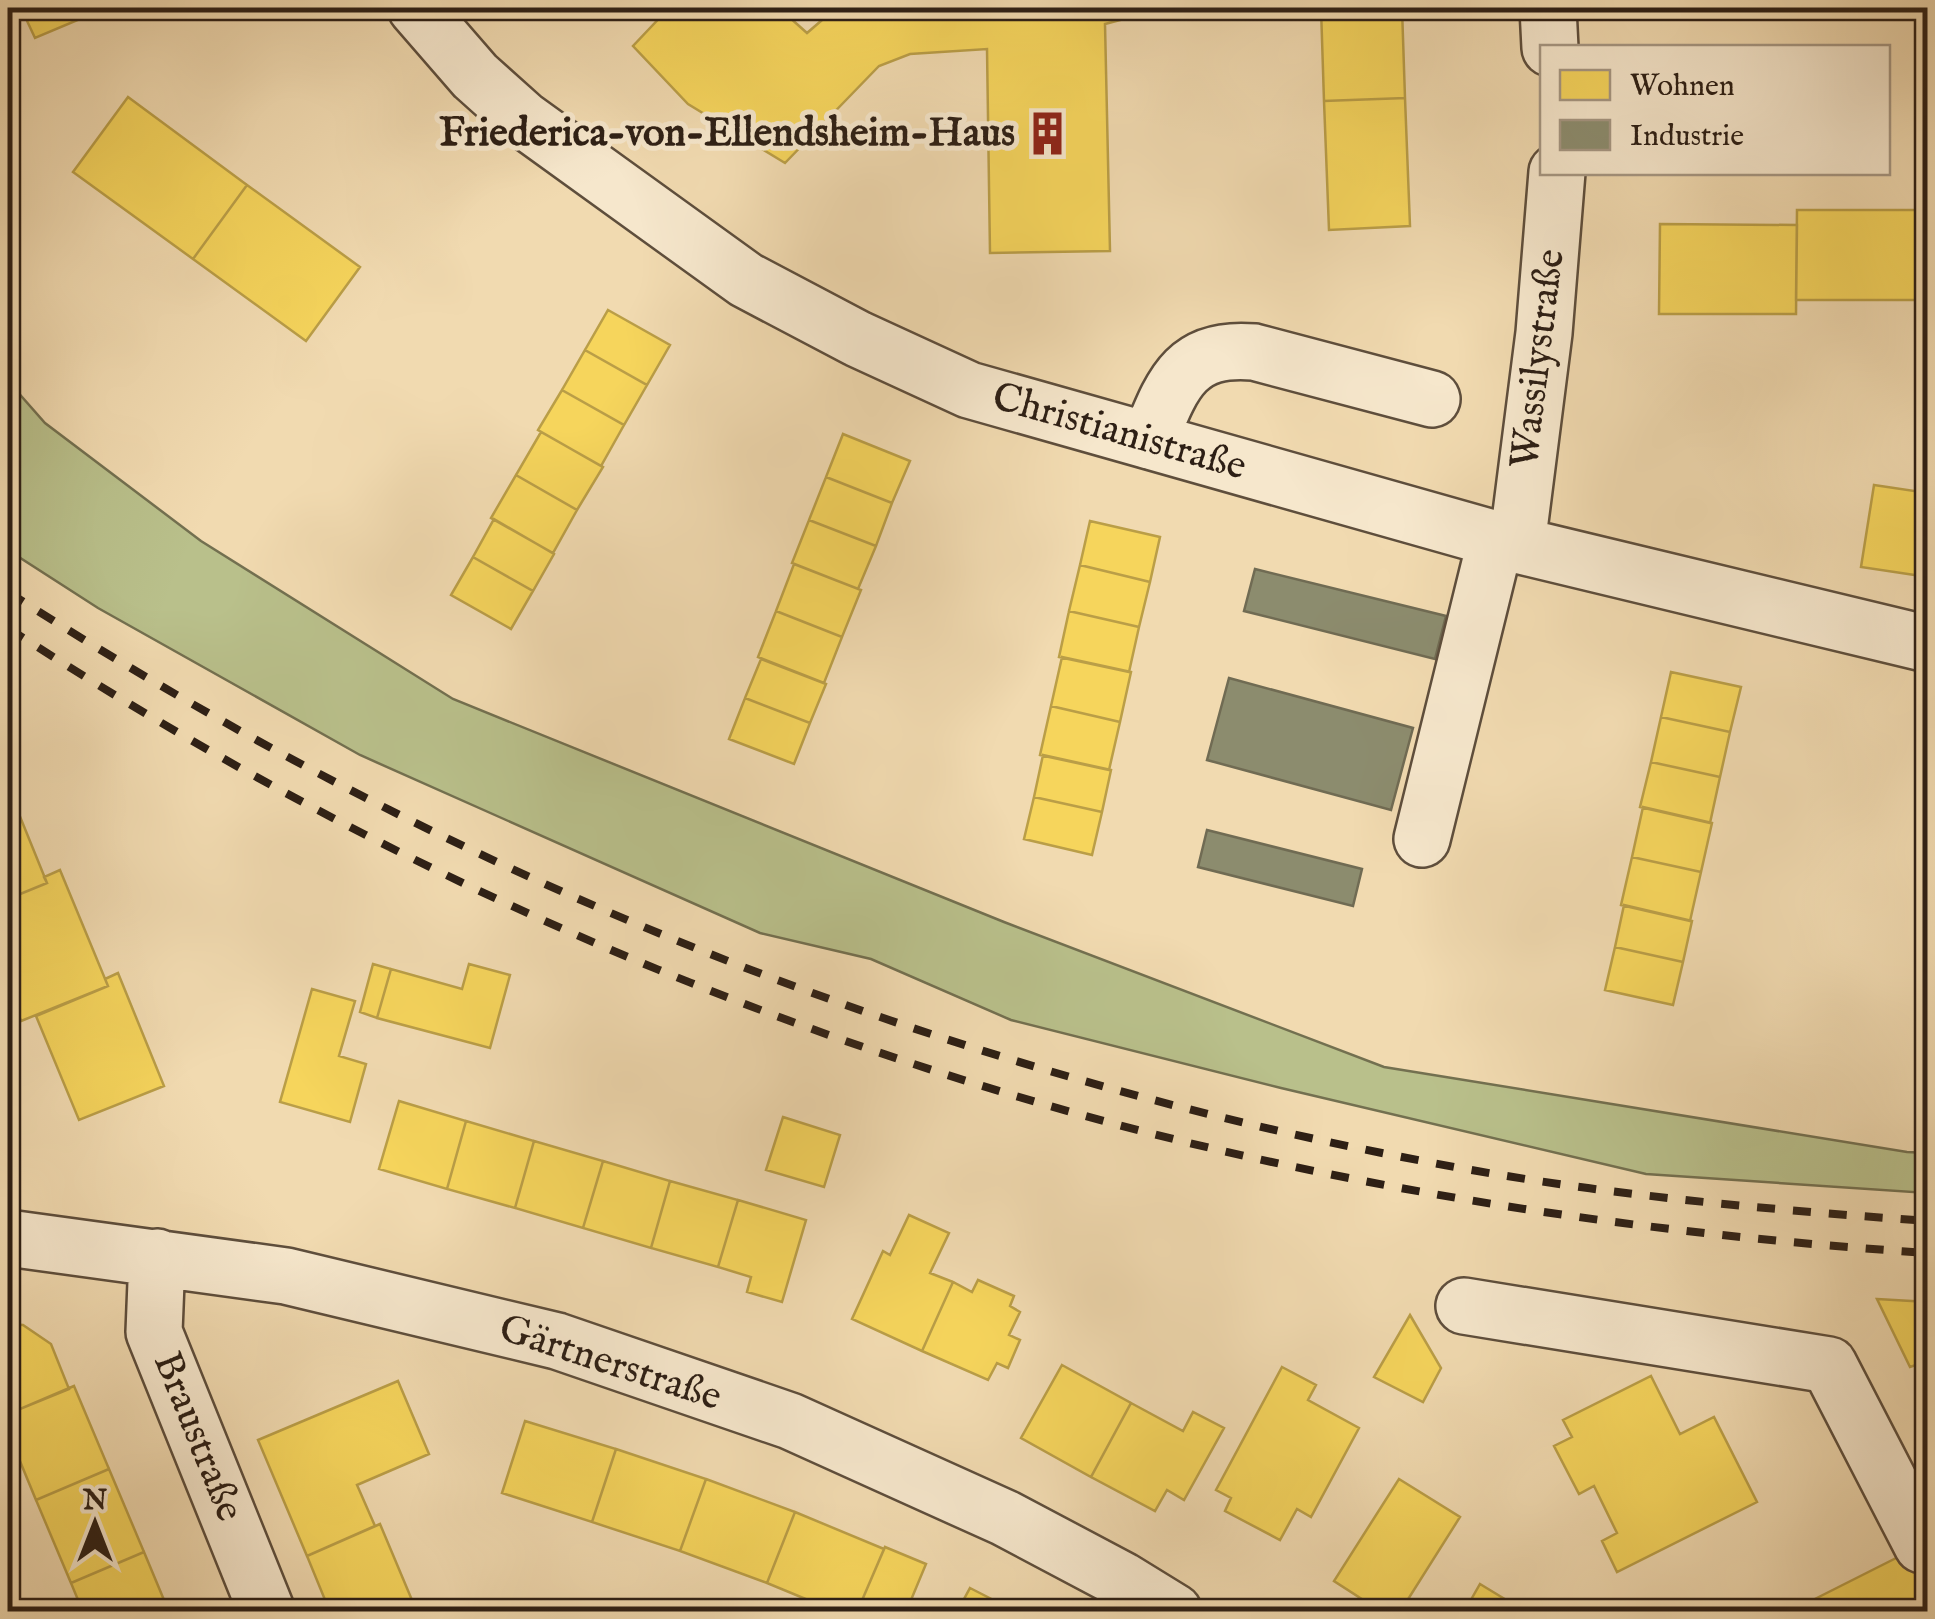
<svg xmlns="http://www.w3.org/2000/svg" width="1935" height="1619" viewBox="0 0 1935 1619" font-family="'IM FELL English',serif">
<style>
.green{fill:#b9c08b;stroke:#737050;stroke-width:2.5}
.homes{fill:#f6d55c;stroke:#ba9e47;stroke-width:2.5}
.industry{fill:#8c8c6e;stroke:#706b53;stroke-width:2.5}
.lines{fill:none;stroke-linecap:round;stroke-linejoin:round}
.minor-casing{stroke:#5e4e3c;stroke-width:60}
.minor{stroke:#f6e7cc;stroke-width:55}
.rail{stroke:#2d1f15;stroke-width:8;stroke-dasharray:18 18;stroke-linecap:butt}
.labels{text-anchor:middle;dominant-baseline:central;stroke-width:10;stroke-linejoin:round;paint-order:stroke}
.poi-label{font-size:40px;font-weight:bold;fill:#2d1f15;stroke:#f6e7cc;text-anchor:end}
.street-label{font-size:40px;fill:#2d1f15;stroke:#f6e7cc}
</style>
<rect width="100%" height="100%" fill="#f1dab0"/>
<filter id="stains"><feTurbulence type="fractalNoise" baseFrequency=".002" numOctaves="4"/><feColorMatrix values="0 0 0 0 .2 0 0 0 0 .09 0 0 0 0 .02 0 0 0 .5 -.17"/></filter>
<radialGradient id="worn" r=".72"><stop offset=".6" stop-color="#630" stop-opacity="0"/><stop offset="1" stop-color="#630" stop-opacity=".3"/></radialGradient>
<path class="green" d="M8,381L45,423L201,541L453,699L1004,922L1384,1067L1907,1152L1927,1153V1193L1646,1174L1281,1088L1011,1020L871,959L760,933L360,755L98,608L8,550Z"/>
<path class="homes" d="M21,8H106L35,38Z
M669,8H779L807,33L836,8H848L857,18L871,8H1133L1135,16L1105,24L1110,251L990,253L987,49L910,54L879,66L785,163L688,104L633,46Z
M1321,8H1402L1405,98L1324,101Z
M128,97L247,185L193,259L73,172Z
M1405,98L1410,226L1329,230L1324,101Z
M247,185L360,267L306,341L193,259Z
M1797,210H1928V300H1796Z
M1660,224L1797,225L1796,314H1659Z
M608,310L670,345L647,385L585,350Z
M585,350L647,385L624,425L562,390Z
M562,390L624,425L601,466L538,430Z
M541,432L603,467L577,510L516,475Z
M843,434L910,461L892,503L826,477Z
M516,475L577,510L553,553L491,518Z
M826,477L892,503L876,546L809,520Z
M1874,485L1928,493V577L1861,567Z
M494,519L554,554L533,591L473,557Z
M809,520L876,546L858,589L792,563Z
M1090,521L1160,537L1150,582L1080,565Z
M473,557L533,591L511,629L451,595Z
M794,564L861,590L842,637L776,611Z
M1080,565L1150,582L1139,627L1069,611Z
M776,611L842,637L824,683L758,657Z
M1069,611L1139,627L1129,672L1059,657Z
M1062,657L1131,672L1120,722L1051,706Z
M761,659L826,684L810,723L745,698Z
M1671,672L1741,687L1730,732L1661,717Z
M745,698L810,723L794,764L729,739Z
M1051,706L1120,722L1109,770L1040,755Z
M1661,717L1730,732L1720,777L1651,762Z
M1043,755L1111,770L1102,812L1034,797Z
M1651,762L1720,777L1710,823L1640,807Z
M8,787L47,883L8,899Z
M1034,797L1102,812L1092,855L1024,839Z
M1643,807L1712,823L1701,872L1632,857Z
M1632,857L1701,872L1690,921L1621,905Z
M60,870L108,986L21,1021L8,987V899L47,883L44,877Z
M1624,905L1692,921L1683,962L1615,947Z
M1615,947L1683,962L1673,1005L1605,990Z
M373,964L391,969L377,1018L360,1012Z
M469,964L510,975L490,1048L377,1018L391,969L462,989Z
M118,973L164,1086L79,1120L36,1016L108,986L105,979Z
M312,989L355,1001L339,1056L366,1064L350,1122L280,1102Z
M1928,1037V1079L1919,1077Z
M399,1101L466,1121L447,1189L379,1169Z
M783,1117L840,1135L824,1187L766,1170Z
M466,1121L534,1141L515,1208L447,1189Z
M534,1141L603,1161L583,1228L515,1208Z
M603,1161L670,1181L651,1248L583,1228Z
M670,1181L738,1200L718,1267L651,1248Z
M738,1200L806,1220L782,1302L747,1292L751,1277L718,1267Z
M909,1215L949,1233L930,1273L953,1282L922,1351L852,1319L883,1251L890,1255Z
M978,1280L1014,1296L1010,1306L1020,1312L1009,1335L1020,1340L1008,1368L997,1363L988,1380L922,1351L953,1282L972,1292Z
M1877,1299L1928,1302V1361L1910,1367Z
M1410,1315L1441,1368L1423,1402L1374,1377Z
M8,1324L23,1325L51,1344L69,1389L8,1414Z
M1062,1365L1131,1403L1091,1477L1021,1438Z
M1282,1367L1316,1385L1308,1400L1359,1428L1311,1517L1297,1509L1280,1540L1225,1511L1231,1498L1216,1490Z
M1651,1376L1680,1434L1714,1417L1757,1502L1617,1572L1602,1541L1617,1533L1594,1486L1579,1494L1554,1446L1572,1437L1563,1420Z
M398,1381L429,1454L357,1485L375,1526L307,1556L258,1440Z
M74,1386L109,1469L36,1500L8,1432V1414Z
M1131,1403L1183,1431L1193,1412L1224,1428L1184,1500L1167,1490L1155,1511L1091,1477Z
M525,1421L616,1449L592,1522L502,1493Z
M616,1449L706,1479L680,1551L592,1522Z
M109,1469L144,1552L71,1583L36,1500Z
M706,1479L795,1512L767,1583L680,1551Z
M1399,1479L1460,1517L1400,1612H1382L1334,1581Z
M795,1512L884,1549L857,1612H837L767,1583Z
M380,1524L417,1612H330L307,1556Z
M1928,1542V1612H1789Z
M885,1547L926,1564L906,1612H857Z
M144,1552L169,1612H83L71,1583Z
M1480,1584L1526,1612H1464Z
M970,1588L1009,1608L1007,1612H957Z"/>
<path class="industry" d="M1255,569L1446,616L1435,659L1244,611Z
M1229,678L1413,728L1391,810L1207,760Z
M1207,830L1362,869L1353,906L1198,867Z"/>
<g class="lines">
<defs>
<path id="minor" d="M416,8L475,76L523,119L746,280L858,339L969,390L1517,545L1928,644
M1548,8L1550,48
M1149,441C1172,385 1184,346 1254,352L1432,399
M1517,545L1544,333L1557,172
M1422,839L1496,539
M8,1238L286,1276L557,1341L790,1421L1005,1518L1122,1580L1174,1612
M157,1257L154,1332L267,1612
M1464,1306L1829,1365L1922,1545"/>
</defs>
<use href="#minor" class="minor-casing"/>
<use href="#minor" class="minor"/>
<path class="rail" d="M8,592C444,872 918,1066 1428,1162C1593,1194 1760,1209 1928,1221
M8,628C388,875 814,1060 1258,1159C1479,1208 1702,1238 1928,1253"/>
</g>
<defs>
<symbol id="building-bare" viewBox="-9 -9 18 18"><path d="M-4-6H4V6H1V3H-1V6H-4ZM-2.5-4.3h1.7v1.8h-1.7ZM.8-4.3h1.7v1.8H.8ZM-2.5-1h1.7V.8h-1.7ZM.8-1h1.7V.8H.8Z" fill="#8f2418" stroke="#f6e7cc" stroke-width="2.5" paint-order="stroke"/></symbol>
</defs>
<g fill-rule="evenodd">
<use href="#building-bare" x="1016" y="102" width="63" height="63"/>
</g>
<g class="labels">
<g class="poi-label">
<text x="1015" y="134">Friederica-von-Ellendsheim-Haus</text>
</g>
<g class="street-label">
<text transform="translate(1539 359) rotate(-83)">Wassilystraße</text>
<text transform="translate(1119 433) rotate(16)">Christianistraße</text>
<text transform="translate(610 1364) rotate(18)">Gärtnerstraße</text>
<text transform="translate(197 1437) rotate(68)">Braustraße</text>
</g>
</g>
<rect width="1935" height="1619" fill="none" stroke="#f1dab0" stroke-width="40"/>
<rect x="10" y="10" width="1915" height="1599" fill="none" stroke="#2d1f15" stroke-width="5"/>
<rect x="20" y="20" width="1895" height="1579" fill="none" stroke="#2d1f15" stroke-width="2.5"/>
<rect x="1540" y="45" width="350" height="130" fill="#f6e7cc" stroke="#a69783" stroke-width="2.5"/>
<rect x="1560" y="70" width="50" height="30" fill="#f6d55c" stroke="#a69783" stroke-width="2.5"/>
<text x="1630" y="95" font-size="30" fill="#2d1f15">Wohnen</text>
<rect x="1560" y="120" width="50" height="30" fill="#8c8c6e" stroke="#a69783" stroke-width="2.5"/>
<text x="1630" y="145" font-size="30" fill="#2d1f15">Industrie</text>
<g transform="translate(95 1524)" stroke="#f6e7cc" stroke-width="8" paint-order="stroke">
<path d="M0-8L18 38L0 25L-18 38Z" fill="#2d1f15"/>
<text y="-15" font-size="28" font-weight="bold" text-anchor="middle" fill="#2d1f15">N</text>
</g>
<rect width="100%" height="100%" filter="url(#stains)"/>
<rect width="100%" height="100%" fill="url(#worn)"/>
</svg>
